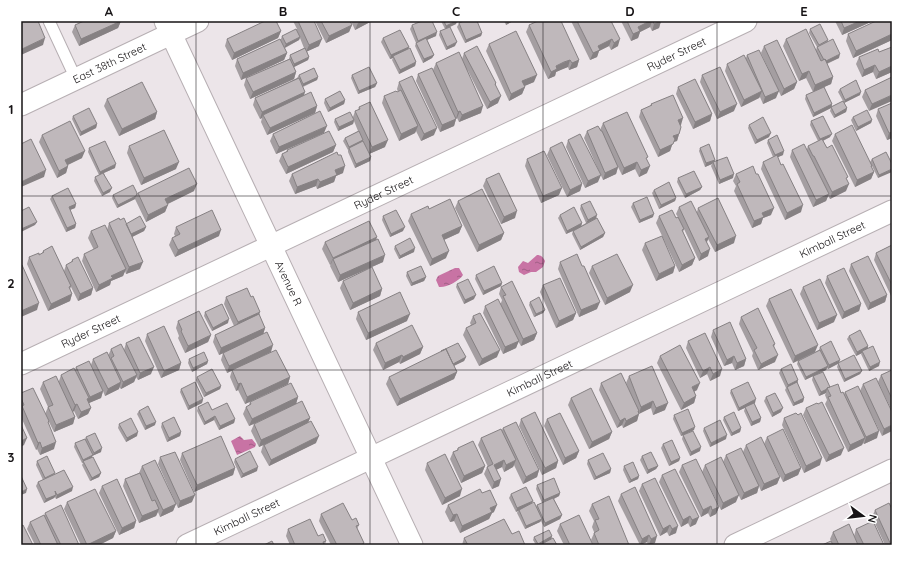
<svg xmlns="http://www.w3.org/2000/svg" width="913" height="566" viewBox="0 0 913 566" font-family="Quicksand,sans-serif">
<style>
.water{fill:url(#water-ripples)}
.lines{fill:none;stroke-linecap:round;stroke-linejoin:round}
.lane-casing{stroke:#b7afb3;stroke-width:13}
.street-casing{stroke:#b7afb3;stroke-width:23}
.lane{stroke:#fff;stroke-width:11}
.street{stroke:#fff;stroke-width:21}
.wall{fill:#a49ea1}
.shaded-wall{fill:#868183}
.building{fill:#bfb8bb;stroke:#868183}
.grid{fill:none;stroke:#171416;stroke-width:1;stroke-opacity:0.55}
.labels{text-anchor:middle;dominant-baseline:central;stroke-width:3;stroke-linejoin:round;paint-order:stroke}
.street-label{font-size:11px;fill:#171416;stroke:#fff}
.neatline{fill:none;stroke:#171416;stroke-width:1.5}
.grid-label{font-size:13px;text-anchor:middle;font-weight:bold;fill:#171416}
</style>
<defs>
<pattern id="water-ripples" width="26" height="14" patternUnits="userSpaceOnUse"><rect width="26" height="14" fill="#c873a4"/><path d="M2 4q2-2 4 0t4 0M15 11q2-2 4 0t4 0" fill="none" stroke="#a15d85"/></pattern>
</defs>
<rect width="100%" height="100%" fill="#ece5e9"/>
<path class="water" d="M537,255C541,255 543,257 545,261L543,267L536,272H531L524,275L519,272L518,267L523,261L528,263Z
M455,268H459L463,275C459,281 446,288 439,287L436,280L438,276Z
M240,436L244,440L252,439L256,444L255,447L237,455L231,441Z"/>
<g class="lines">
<defs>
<path id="lane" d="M49,21L76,79"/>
<g id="street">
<path id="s1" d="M165,21L412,545"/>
<path id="s2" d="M21,105L198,21"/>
<path id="s3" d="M21,364L746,21"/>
<path id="s4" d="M187,545L892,211"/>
<path d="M735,545L892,470"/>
</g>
</defs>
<use href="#lane" class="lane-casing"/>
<use href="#street" class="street-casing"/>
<use href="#lane" class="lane"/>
<use href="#street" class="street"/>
</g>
<path class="wall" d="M82,21H121L118,28L79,46L72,32L75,25L82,22Z
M293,21H314L319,46L307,51L309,57L308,60L294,67L296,72L294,79L250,99L244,85L246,78L289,59L290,55L304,48L300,38L299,40L285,48L287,53L284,60L241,80L235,66L237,59L281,39L282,36L297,29Z
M315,21H350L352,25L349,32L326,43Z
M351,21H372L355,30Z
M441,21H457L456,24L450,27L455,46L446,50L439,35L440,31L445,29Z
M504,21H513L506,25Z
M571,21H611L618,46L611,50L609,46L599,51L597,57L590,60Z
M621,21H661L659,28L652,31L650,27L640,32L638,38L631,41Z
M835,21H873L842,35Z
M892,21V40L853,58L846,41L848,34Z
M459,23L482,33L481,36L465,43L457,27Z
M412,25L436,36L427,40L434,55L432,58L423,63L415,46L416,43L410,29Z
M529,25L579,60L577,67L569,70L568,67L562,69L556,72L555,76L548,79L526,32Z
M810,29L828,41L839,58L827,64L833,77L831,84L824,87L832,104V107L843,101L838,92L840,89L860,95L844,103L847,108L846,112L834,118L830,111L831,108L813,117L805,99L806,95L813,92L806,78L799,81L783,46L786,39L816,50L817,47L809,33Z
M281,31L278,38L232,60L225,46L227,39Z
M383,38L409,47L408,49L416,62L415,66L399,74L392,60L393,58L390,59L381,42Z
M489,44L534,82L524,86L525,87L522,94L509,101L486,51Z
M764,46L797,82L794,89L781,96L761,53Z
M892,47V72L876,79L873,72L862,77L856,64L859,57L879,52Z
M464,53L496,83V86L498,103L487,109L467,69L481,113L459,122L457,118L456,119L454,126L440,132L416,81L418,74L433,70L436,63L462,59Z
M747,55L776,98L763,104L760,97L759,98L741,107L725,71L727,64L746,58Z
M299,75L318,77L317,80L303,87L304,95L317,106L315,113L267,135L261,122L262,118L260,119L253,105L255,98L297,78Z
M352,75L377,83L375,87L358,94L351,78Z
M702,75L734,111L717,119L700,82Z
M892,77L869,111L862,97L865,90Z
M399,82L434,135L421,141L416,131L415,133L399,141L382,103L384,96L398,92L397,89Z
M678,87L712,114L710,121L693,129L676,94Z
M107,99L157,112L155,119L119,136L104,106Z
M325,99L345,100L344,104L328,112L324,103Z
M651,104L681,125H680L679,134L677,141L673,142L670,151L658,157L639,117L641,110L650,106Z
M359,107L385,147L369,154L371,157L370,161L355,168L348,152V150L343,141L345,138L358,131L354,121L353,124L338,131L334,122L335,119L353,117L355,111L358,110Z
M878,109L892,138L887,140L876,116Z
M73,116L97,124L96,128L80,136L72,119Z
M853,117L872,120L871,123L856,131L851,120Z
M811,121L830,137L823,141L827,148L847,180L846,191L830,199L828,196L826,201L813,207L790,157L792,150L807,149L808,146L818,141L810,125Z
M603,123L647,160V173L639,177L635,169L622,175L618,167L616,174L603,180L584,138L587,131L600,130Z
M749,125L769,137L755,144L748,128Z
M324,133L276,154L270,141L273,134Z
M835,134L870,162L872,159L892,164L878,178L872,166L871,168L874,172L871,179L855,187L832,141Z
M42,135L82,158L68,165V166L66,173L57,178L39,142Z
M568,140L598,182L585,188L566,147Z
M768,140L783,155L777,157L801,212L785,220L761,169L763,162L773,157L767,143Z
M336,145L333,152L286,174L279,161L282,154L286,152L287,150Z
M129,146L176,169L141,185L127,153Z
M89,148L115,168L104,173L110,192L102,196L94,181L95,177L99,175L88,152Z
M550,148L582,184L580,191L567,197L547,155Z
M700,148L715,161L733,178L719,184L711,166L712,164L705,167L699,151Z
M527,159L559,195L541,203L525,166Z
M343,173L336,176L334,182L317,189L316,186L295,194L289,181L292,174Z
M736,174L771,215L763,218L761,224L752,228L734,191L736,186L733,181Z
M678,178L702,187L700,190L685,198L677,182Z
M486,179L515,218L501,224L483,186Z
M654,190L676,198L675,201L659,209L652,193Z
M194,191L168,204L165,212L146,222L135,199L117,208L112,198L113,195L137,193H138Z
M52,196L76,204L75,208L70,210L76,224L75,228L66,232L50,199Z
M458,201L504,233L501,240L477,252L455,208Z
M633,203L653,217L639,223L631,207Z
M581,205L596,219L605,233L603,237L580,250L572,234L573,231L566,234L558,218L560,215L582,223L581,226L586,223L580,209Z
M679,207L697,212L698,208L734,243L715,252L708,239L707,242L708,256L699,261L684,229L683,232L695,258L692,265L679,272L656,223L659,216L676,218L678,217L676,214Z
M429,209L462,226L459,233L444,240L446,258L430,266L408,221L411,214Z
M383,216L403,231L390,237L382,220Z
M120,220L126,224L146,227L144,231L132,237L140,269L126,274L125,271L123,276L111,281L110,285L96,292L82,261L84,254L94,250L88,238L91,231L107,230L109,223Z
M176,227L219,236L175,257L169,245L172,238L175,236L174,234Z
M377,237L376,240L383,262L338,282L330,266L331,264L330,265L322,249L325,242Z
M645,243L675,266L673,273L656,281L642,250Z
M892,245V298L874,260L876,253Z
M395,246L414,252L399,259L394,249Z
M43,251L64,271L66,265L71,262L72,260L93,288L91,295L78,301L71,287L70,289L72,294L70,301L48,311L27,264L29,257L39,255L42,253Z
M560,262L597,309L579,317L558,269Z
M851,264L887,295L885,302L868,310L849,271Z
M592,266L630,292L605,305L589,273Z
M407,272L426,277L424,281L411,286L406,276Z
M476,275L502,283L501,286L483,295L475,279Z
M827,276L861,304L859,311L842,319L825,283Z
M343,281L382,289L380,296L350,310L340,288Z
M457,284L474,299L464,304L456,287Z
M543,285L576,313L573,320L556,328L540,292Z
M501,287L537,333L534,340L521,346L518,341L516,348L503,354L483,313L485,306L501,303L502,300L499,294Z
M803,287L834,322L817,330L800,294Z
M226,297L259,315L265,328L263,334L271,352L227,373L221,360L223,353L219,355L213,342L215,335L234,326L224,304Z
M769,299L815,352L819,350L820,347L839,363L862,371L860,374L844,382L837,367L838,364L828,369L827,368L826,370L820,373L830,387L844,394L845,392L877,438L864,444L863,443L862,445L848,452L825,404L827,400L825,395L826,393L819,396L812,380L813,376L805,380L797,364L798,361L813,353L793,363L766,306Z
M530,302L545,310L543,313L534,317L529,305Z
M205,312L228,323L212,331L204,316Z
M358,312L407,321L366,340L356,319Z
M473,316L497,357L479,366L463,335L466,328L471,325L470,323Z
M741,317L775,344L774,347L775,362L758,370L752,356L753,353L739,324Z
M178,321L211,335L208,342L185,353L178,338L179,336L176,328Z
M713,330L746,359L744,366L735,370L732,363L724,366L711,337Z
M147,334L181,363L179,370L161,378L145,341Z
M849,336L868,346V348L879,366L869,371L861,354L862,353L856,356L847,339Z
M688,341L720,376L710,381L707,374L700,378L686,348Z
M126,343L151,374L138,380L136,377L134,382L121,389L119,387V389L105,396L103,391L101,398L88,403L91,408L88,414L78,419L74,411L73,412L75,417L73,424L54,432L49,422L48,423L54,449L40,455L37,449L36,450L21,417V393L45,414L48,407L40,389L43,382L59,381L61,375L75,370L76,367L91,365L93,359L108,356L111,349L124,350Z
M376,343L423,347L420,354L400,364L399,362L383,370L373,350Z
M660,356L697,390L694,392L696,396L694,403L681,410L657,363Z
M466,357L464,361L454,366L457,372L454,379L397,406L386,384L389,377Z
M189,359L208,361L207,364L192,372L188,363Z
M781,369L798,380L797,383L804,398L803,402L793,406L785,390L786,388L779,373Z
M232,370L290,377L288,384L245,404L238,390L236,391L230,377Z
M892,370V411L878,382L881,375Z
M629,376L665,410L653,415L651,408L639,413L637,421L623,428L622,425L617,428L599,390L601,383L629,390L626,383Z
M197,377L221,386L220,389L204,397L196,380Z
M863,384L892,412L882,436L860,391Z
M181,389L203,399L202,403L188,410L180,392Z
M731,390L755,403H754L761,418L760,422L751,426L744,411L745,408L738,411L730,393Z
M298,397L296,404L249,426L243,414L246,407L249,405L250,402Z
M766,397L781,412L772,417L764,401Z
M571,398L612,432L609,439L589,449L568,405Z
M198,407L212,410L235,419L234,423L219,430L214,420L204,425L197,411Z
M806,408L841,455L826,462L803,415Z
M139,411L155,425L145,430L137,414Z
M674,415L694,430L681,436L673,419Z
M798,415L820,465L804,473L782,425L784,418Z
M724,417L741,428L740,432L731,436L723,420Z
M310,418L308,423L316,443L269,466L261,452L263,445L259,447L251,431L254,424Z
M521,419L558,461L556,468L542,475L519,426Z
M547,419L579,451L576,458L563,465L544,426Z
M162,423L181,432L180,436L167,442L161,427Z
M119,424L137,436L126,442L118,428Z
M503,428L539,470L537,477L523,484L514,465L513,467L504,472L502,467L497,469L499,486L492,489L484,474L487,467H488L478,445L481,438L502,430Z
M704,428L726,439L710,447L703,431Z
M683,435L700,451L690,456L682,439Z
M86,437L101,452L92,456V457L101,473L99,477L90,481L82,465L83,463H82L74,447L75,443L85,439Z
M767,437L801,468L798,475L783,482L764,444Z
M663,444L680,458L679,461L669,466L661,448Z
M746,445L780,477L777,484L761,491L759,486L757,493L741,500L723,462L726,455L743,452Z
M458,448L485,466L482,473L461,483L450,459L453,452L457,450Z
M182,453L235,468L233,475L194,492L180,460Z
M642,456L658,466L656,469L647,474L640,460Z
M160,457L192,502L178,508L158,464Z
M235,459L257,471L241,478L234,462Z
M588,460L611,469L610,473L594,480L587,464Z
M37,461L55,474L72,491L56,499L55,497L54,498L44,503L36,486L38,482L43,480L36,465Z
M427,463L460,496L442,505L425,470Z
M682,465L719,507L716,514L710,517L708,513L701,517L679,472Z
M705,465L736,502L721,510L702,472Z
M142,466L176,504L173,511L160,517L158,512L156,516L139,523L123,486L125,479L139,473Z
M624,466L639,476L638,479L629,483L623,470Z
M662,475L696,524L690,527L688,523L681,527L659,482Z
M642,484L676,533L669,536L667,532L660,536L639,491Z
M537,485L560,493L559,496L554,499L562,515L560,519L544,527L541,521L540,522L525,529L517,513L518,510L516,512L509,498L511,494L532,503L536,507L537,505L542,503L536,489Z
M102,486L136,521L134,528L119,535L99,493Z
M482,493L494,512L492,513L489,519L460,533L454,521L450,522L445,512L448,505Z
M621,494L655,543L648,545L647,542L640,545L618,501Z
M67,502L116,531L113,538L99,545H81L64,509Z
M592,504L629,545H593L591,540L594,533V532L592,527L594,521L589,511Z
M875,510L892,545H885L872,517Z
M45,513L79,545H35L27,529L30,522L44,516Z
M321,514L352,520L359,525L357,529L364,543V545H331L319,521Z
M560,524L593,545H564L557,531Z
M288,529L318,536L326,541L325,545H290L286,536Z
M856,529L884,545H858L854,536Z
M833,532L858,545H833L830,539Z
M512,534L525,545H462L464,538Z
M552,536L551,539L557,545H536L533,540L534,537Z"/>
<path class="shaded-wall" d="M121,21L118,28L79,46L81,39Z
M361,21H372L355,30L358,23Z
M457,21L456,24L445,29L446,26Z
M507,21H513L506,25Z
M650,21H652L650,27L640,32L638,38L631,41L633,34L638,27Z
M661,21L659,28L652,31L654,24Z
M860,21H873L842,35L844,28Z
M352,25L349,32L326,43L329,36Z
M281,31L278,38L232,60L234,53Z
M437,32L436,36L417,44L418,41Z
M482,33L481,36L465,43L466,40Z
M892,34V40L853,58L856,51Z
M300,37L299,40L284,48L286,44Z
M45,38L43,45L21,55V51L22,49Z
M322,39L319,46L306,52L309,45Z
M612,39L609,46L599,51L597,57L590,60L593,53L598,46Z
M620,39L618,46L611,50L614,43Z
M457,42L455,46L446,50L447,47Z
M409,47L407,50L393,56V58L390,59L391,55Z
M287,53L284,60L241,80L243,73Z
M840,54L839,58L823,65L824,62Z
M434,55L432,58L423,63L424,59Z
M309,57L308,60L292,68L294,64Z
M570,60L568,67L556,72L555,76L548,79L551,72L556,66Z
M579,60L577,67L569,70L572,63Z
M416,62L415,66L399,74L400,70Z
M875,65L873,72L862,77L864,70Z
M892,66V72L876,79L879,72Z
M809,71L806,78L799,81L802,74Z
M296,72L294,79L250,99L253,92Z
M537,75L534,82L520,88L522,81Z
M318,77L317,80L301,87L303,84Z
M833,77L831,84L813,92L815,85Z
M797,82L794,89L781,96L784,89Z
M377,83L375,87L358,94L359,91Z
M525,87L522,94L509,101L511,94Z
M762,91L759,98L741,107L744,100Z
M779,91L776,98L763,104L765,97Z
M305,92L303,99L263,115L262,118L260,119L262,112Z
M861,92L860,95L844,103L845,100Z
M892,95V101L869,111L872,104Z
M501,96L498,103L487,109L490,102Z
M345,100L344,104L328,112L330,108Z
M737,104L734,111L717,119L720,112Z
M832,104L831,108L813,117L814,113Z
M317,106L315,113L267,135L270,128Z
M483,106L481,113L459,122L462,115Z
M847,108L846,112L834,118L835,115Z
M460,111L457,118L456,119L458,112Z
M157,112L155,119L119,136L122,129Z
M712,114L710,121L693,129L695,122Z
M683,118L681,125L675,127L678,120Z
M456,119L454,126L440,132L442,125Z
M354,120L353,124L338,131L339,127Z
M872,120L871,123L856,131L858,127Z
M97,124L96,128L80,136L81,132Z
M327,126L324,133L276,154L279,147Z
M418,126L415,133L399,141L401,134Z
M437,128L434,135L421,141L424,134Z
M892,132V138L887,140L889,133Z
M771,133L769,137L755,144L757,140Z
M679,134L677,141L673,142L670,151L658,157L660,150L673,136Z
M832,134L830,137L818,143L820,139Z
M363,140L362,144L349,148L348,150L349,147Z
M388,140L385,147L369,154L372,147Z
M336,145L333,152L286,174L288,167Z
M85,151L82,158L63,167L65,160Z
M784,151L783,155L774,159L775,155Z
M371,157L370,161L355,168L356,164Z
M715,160L714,163L713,162L712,164L705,167L706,163Z
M179,162L176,169L141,185L144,178Z
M637,162L635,169L622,175L624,168Z
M116,164L115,168L99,175L100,172Z
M68,166L66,173L57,178L59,171Z
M345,166L343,173L336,176L334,182L317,189L320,182L335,170Z
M650,166L647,173L639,177L641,170Z
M618,167L616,174L603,180L605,173Z
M892,169V172L878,178L879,175Z
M46,170L44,177L21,187V182Z
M874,172L871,179L855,187L857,180Z
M734,174L733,178L719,184L720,180Z
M601,175L598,182L585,188L588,181Z
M318,179L316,186L295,194L297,187Z
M197,184L194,191L163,206L165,199Z
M582,184L580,191L567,197L570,190Z
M849,184L846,191L830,199L832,192Z
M702,187L700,190L685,198L686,194Z
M112,188L110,192L102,196L103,193Z
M562,188L559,195L541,203L543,196Z
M829,194L826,201L813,207L816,200Z
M136,196L135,199L117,208L118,205Z
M676,198L675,201L659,209L661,205Z
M76,204L75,208L67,211L69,207Z
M168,205L165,212L146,222L148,215Z
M803,205L801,212L785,220L787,213Z
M774,208L771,215L763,218L761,224L752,228L754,221L762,213Z
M517,211L515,218L501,224L504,217Z
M654,214L653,217L639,223L640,220Z
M597,215L596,219L586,223L588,220Z
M37,222L35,225L21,232V229Z
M582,223L581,227L566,234L567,231Z
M76,224L75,228L66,232L67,228Z
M462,226L459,233L439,242L442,235Z
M146,227L144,231L130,238L131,234Z
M405,227L403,231L390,237L391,234Z
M221,230L219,236L175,257L178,250Z
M504,233L501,240L477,252L479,245Z
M605,233L603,237L580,250L581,247Z
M736,236L734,243L715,252L717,245Z
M377,237L374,244L333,259L331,264L330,265L333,258Z
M709,237L706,244L705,239Z
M415,248L414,252L399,259L400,256Z
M710,249L708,256L699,261L701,254Z
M449,251L446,258L430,266L432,259Z
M385,255L383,262L338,282L340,275Z
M695,258L692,265L679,272L682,265Z
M143,262L140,269L126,274L129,267Z
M675,266L673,273L656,281L659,274Z
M126,269L123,276L111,281L110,285L96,292L99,285L111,276Z
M426,277L424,281L411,286L412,283Z
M502,283L501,286L483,295L484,291Z
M633,285L630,292L605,305L607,298Z
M93,288L91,295L78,301L80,294Z
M382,289L380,296L350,310L353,303Z
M72,294L70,301L48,311L51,304Z
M476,295L474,299L464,304L465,300Z
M887,295L885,302L868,310L870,303Z
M600,302L597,309L579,317L581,310Z
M39,303L37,310L21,317V311Z
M861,304L859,311L842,319L844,312Z
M545,310L543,313L534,317L536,314Z
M260,312L258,319L235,329L238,322Z
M576,313L573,320L556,328L559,321Z
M410,314L407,321L366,340L368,333Z
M837,315L834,322L817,330L819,323Z
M229,319L228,323L212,331L213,328Z
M265,328L263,335L219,355L221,348Z
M537,333L534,340L521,346L523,339Z
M211,335L208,342L185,353L188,346Z
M519,341L516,348L503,354L505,347Z
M273,345L271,352L227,373L229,366Z
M818,345L815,352L793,363L795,356Z
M868,346L867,350L862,351V353L856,356L857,352Z
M423,347L420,354L400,364L403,357Z
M500,350L497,357L479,366L482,359Z
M402,355L399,362L383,370L385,363Z
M778,355L775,362L758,370L761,364Z
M734,356L732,363L724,366L727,360Z
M466,357L464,361L449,368L451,365Z
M746,359L744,366L735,370L737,363Z
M840,360L839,363L828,369L829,365Z
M208,361L207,364L192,372L193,368Z
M880,362L879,366L869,371L870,367Z
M181,363L179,370L161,378L164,371Z
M828,366L826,370L805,380L806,377Z
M154,367L151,374L138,380L140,373Z
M710,367L707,374L700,378L703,371Z
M722,369L720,376L710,381L713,374Z
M862,371L860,374L844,382L845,379Z
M457,372L454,379L397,406L400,399Z
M137,375L134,382L121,389L123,382Z
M290,377L288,384L245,404L247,397Z
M798,380L797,384L787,387L788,385Z
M121,382L119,389L105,396L108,389Z
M241,383L238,390L236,391L238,384Z
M700,383L697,390L689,394L692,387Z
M221,386L220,389L204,397L206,393Z
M827,389L826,393L819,396L821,392Z
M103,391L101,398L87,404V399L89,398L90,397Z
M696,396L694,403L681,410L684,403Z
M298,397L296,404L249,426L252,419Z
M804,398L803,402L793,406L794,403Z
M203,399L202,403L188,410L189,406Z
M756,399L755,403L738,411L739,408Z
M653,401L651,408L639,414L641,407Z
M668,403L665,410L653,415L656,408Z
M77,404L74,411L72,412L75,405Z
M91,408L88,414L78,419L81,412Z
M783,408L781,412L772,417L773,413Z
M638,411H639L637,415L639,414L637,421L623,428L626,421Z
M215,416L214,420L204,425L205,422Z
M75,417L73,424L54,432L56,425Z
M310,418L307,425L259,447L261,440Z
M625,418L622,425L617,428L620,421Z
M761,418L760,422L751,426L752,422Z
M235,419L234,423L219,430L220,426Z
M156,422L155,425L145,430L146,426Z
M892,425V431L882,436L884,429Z
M695,427L694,430L681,436L682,433Z
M741,428L740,432L731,436L732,433Z
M879,431L877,438L864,444L866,437Z
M138,432L137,436L126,442L127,438Z
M181,432L180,436L167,442L169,438Z
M612,432L609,439L589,449L592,442Z
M727,435L726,439L710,447L711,443Z
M319,436L316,443L269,466L271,460Z
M27,438L24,445L21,447V441Z
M865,438L862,445L848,452L850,445Z
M40,442L37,449L36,450L38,443Z
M56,442L54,449L40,455L42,448Z
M701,447L700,451L690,456L691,452Z
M102,448L101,452L92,456L94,453Z
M844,448L841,455L826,462L829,455Z
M579,451L576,458L563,465L565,458Z
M93,455L91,458L83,461L82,463L83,460Z
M680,458L679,461L669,466L671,462Z
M822,458L820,465L804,473L806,466Z
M504,460L502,467L492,472L494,465Z
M516,460L513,467L504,472L506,465Z
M558,461L556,468L542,475L545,468Z
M485,466L482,473L461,483L464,476Z
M658,466L656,469L647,474L648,470Z
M258,467L257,471L241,478L243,474Z
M235,468L233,475L194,492L197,485Z
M801,468L798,475L783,482L785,475Z
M611,469L610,473L594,480L596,477Z
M539,470L537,477L523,484L526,477Z
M101,473L99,477L90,481L92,478Z
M639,476L638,479L629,483L631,480Z
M780,477L777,484L761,491L764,484Z
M501,479L499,486L492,489L494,482Z
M759,486L757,493L741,500L744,493Z
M73,487L72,491L56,499L57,495Z
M27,489L26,493L21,495V492Z
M462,489L460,496L442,505L445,498Z
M560,493L559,496L543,504L544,500Z
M56,495L54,498L44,503L46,499Z
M195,495L192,502L178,508L180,501Z
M739,495L736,502L721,510L723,503Z
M533,501L531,504L516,512L517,508Z
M176,504L173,511L160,517L163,510Z
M497,505L494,512L492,513L489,519L460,533L462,526L490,508Z
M711,506L708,513L701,517L703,510Z
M719,507L716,514L710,517L712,510Z
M159,509L156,516L139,523L142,516Z
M457,514L454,521L450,522L453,515Z
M562,515L560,519L544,527L545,523Z
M690,516L688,523L681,527L683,520Z
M699,517L696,524L690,527L692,520Z
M542,519L540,522L525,529L526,526Z
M136,521L134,528L119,535L122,528Z
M670,525L667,532L660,536L663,529Z
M678,526L676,533L669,536L672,529Z
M116,531L113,538L99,545H87Z
M649,535L647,542L640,545L642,539Z
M552,536L551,540L542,545H538V544Z
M657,536L655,543L649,545L651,539Z"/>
<path class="building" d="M21,21H38L45,38L22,49L21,47Z
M84,21H121L81,39L75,25Z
M265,21H276L281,31L234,53L227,39Z
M298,21H314L322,39L309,45Z
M321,21H350L352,25L329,36Z
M422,21H432L437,32L418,41L412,25Z
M444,21H456L446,26Z
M464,21H477L482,33L466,40L459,23Z
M538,21H561L579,60L572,63L570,60L564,62L556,66L557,69L551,72L529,25Z
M577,21H611L620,39L614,43L612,39L598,46L600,50L593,53Z
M627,21H650L638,27L640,31L633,34Z
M653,21H661L654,24Z
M841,21H860L844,28Z
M876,21H892V34L856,51L848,34Z
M820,24L828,40L819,45L810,29Z
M450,27L457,42L447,47L440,31Z
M296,29L300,37L286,44L282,36Z
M806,29L821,61L825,59L833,77L815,85L809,71L802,74L786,39Z
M400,30L409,47L391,55L383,38Z
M516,31L537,75L522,81L525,87L511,94L489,44Z
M426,38L434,55L424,59L416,43Z
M280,39L287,53L243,73L237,59Z
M833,39L840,54L826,61L825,59L824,60L817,47Z
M777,40L797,82L784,89L764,46Z
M477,46L496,83L495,84L501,96L490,102L464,53Z
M892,47V66L879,72L875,65L864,70L859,57L878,49L879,52Z
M305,48L309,57L294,64L290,55Z
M410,48L416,62L400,70L393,56Z
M759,50L779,91L765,97L747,55Z
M459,52L483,106L462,115L460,111L458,112L436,63Z
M744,55L762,91L744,100L727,64Z
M290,59L296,72L253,92L246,78Z
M369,67L377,83L359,91L352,75Z
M720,67L737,104L720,112L702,75Z
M314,68L318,77L303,84L299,75Z
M432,68L456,119L442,125L418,74Z
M412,76L437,128L424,134L399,82Z
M892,77V95L872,104L865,90Z
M299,78L305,92L262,112L255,98Z
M695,79L712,114L695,122L678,87Z
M856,80L861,92L845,100L840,89Z
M142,82L157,112L122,129L107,99Z
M824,87L832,104L814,113L806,95Z
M401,90L418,126L401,134L384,96L396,91L397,92Z
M340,91L345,100L330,108L325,99Z
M311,92L317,106L270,128L263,115Z
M673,95L683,118L678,120L681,127L679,134L673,136L675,139L673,144L660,150L641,110L652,105L651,104Z
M843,101L847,108L835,115L831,107Z
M370,102L388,140L372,147L355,111L360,109L359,107Z
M892,103V132L889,133L878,109Z
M89,108L97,124L81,132L73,116Z
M867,110L872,120L858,127L853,117Z
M320,111L327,126L279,147L273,134Z
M350,112L354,120L339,127L335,119Z
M627,112L648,157L646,158L650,166L641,170L637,162L624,168L603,123Z
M823,116L832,134L820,139L811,121Z
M763,117L771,133L757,140L749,125Z
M70,121L85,151L65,160L68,166L59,171L42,135Z
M852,125L872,166H871L874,172L857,180L835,134Z
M598,126L601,131H602L618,167L605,173L587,131Z
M164,130L179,162L144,178L129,146Z
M329,131L336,145L288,167L282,154L288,151L287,150Z
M359,131L363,140L349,147L345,138Z
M580,134L601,175L588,181L568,140Z
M777,135L784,151L775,155L768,140Z
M31,139L46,170L21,182V144Z
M822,139L827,148L832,145L848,177L846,178L849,184L832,192L814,156H813L808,146Z
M105,141L116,164L100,172L89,148Z
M363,141L371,157L356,164L349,148Z
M562,142L582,184L570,190L550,148Z
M709,144L715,160L706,163L700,148Z
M804,144L829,194L816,200L792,150Z
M544,151L562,188L543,196L527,159Z
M337,152L338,155H341L345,166L335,170L337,175L320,182L318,179L297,187L292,174Z
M886,152L892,164V169L879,175L872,159Z
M777,155L781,165L783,164L803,205L787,213L763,162Z
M727,157L734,174L720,180L713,162Z
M753,166L756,174H758L774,208L762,213L764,217L754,221L737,184L740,182L736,174Z
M189,168L197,184L165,199L168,205L148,215L138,193Z
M694,171L702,187L686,194L678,178Z
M103,173L112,188L103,193L95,177Z
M499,173L517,211L504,217L486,179Z
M669,182L676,198L661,205L654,190Z
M133,185L137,193L136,196L118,205L113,195Z
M68,188L76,204L69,207L76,224L67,228L52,196Z
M482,189L504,233L479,245L458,201Z
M647,197L654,214L640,220L633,203Z
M718,198L736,236L717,245L698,208Z
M450,199L462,226L442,235L449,251L432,259L411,214L428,206L429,209Z
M590,201L597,215L588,220L581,205Z
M691,201L709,237L705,239L710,249L701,254L679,207Z
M29,207L37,222L21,229V211Z
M574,207L582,223L567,231L560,215Z
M212,210L221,230L178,250L172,238L180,234L176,227Z
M396,210L405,227L391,234L383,216Z
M672,210L676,218L678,217L684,229L682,230L695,258L682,265L659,216Z
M140,216L146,227L131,234L126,224Z
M119,218L120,220L124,218L143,262L129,267L109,223Z
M597,218L605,233L581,247L573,231Z
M369,221L377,237L333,258L325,242Z
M105,225L126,269L111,276L113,278L99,285L84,254L98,247L91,231Z
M662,236L675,266L659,274L645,243Z
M410,238L415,248L400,256L395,246Z
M378,239L385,255L340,275L333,259Z
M892,245V285L876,253Z
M52,246L71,286L69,287L72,294L51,304L29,257L39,253V255L44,252L43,251Z
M577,254L582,266H584L600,302L581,310L560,262Z
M617,254L633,285L607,298L592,266Z
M868,256L887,295L870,303L851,264Z
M78,257L93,288L80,294L66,265L73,261L72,260Z
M21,265H22L39,303L21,311Z
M421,266L426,277L412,283L407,272Z
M494,266L502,283L484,291L476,275Z
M372,267L382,289L353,303L343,281Z
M844,268L861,304L844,312L827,276Z
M560,278L576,313L559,321L543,285Z
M468,279L476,295L465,300L457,284Z
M820,279L837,315L819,323L803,287Z
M512,281L537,333L523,339L503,296L506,295L501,287Z
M247,288L251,297L253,296L260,312L238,322L226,297Z
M791,289L818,345L795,356L769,299Z
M400,292L410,314L368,333L358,312Z
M539,297L545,310L536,314L530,302Z
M498,299L519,341L505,347L485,306Z
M222,304L229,319L213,328L205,312Z
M758,308L775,344L773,345L778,355L761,364L754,350L757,348L741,317Z
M199,311L211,335L188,346L181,331L182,330L178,321Z
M480,313L500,350L482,359L466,328L476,323L473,316Z
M259,314L265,328L221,348L215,335Z
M730,322L746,359L737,363L734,356L727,360L713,330Z
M412,325L423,347L403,357L402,355L385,363L376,343Z
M164,326L181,363L164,371L147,334Z
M860,330L868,346L857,352L849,336Z
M267,332L273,345L229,366L223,353Z
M705,333L722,369L713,374L710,367L703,371L688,341Z
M139,337L154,367L140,373L126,343Z
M831,341L840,360L829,365L820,347Z
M458,343L466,357L453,364L446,349L441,351Z
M121,344L137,375L123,382L111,358L114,356L111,349Z
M680,345L700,383L692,387L696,396L684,403L660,356Z
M873,346L880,362L870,367L862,351Z
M446,349L457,372L400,399L389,377Z
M276,350L290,377L247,397L241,383L238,384L232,370Z
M820,350L828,366L806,377L798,361Z
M107,352L121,382L108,389L93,359Z
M204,352L208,361L193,368L189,359Z
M854,355L862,371L845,379L838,363Z
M89,361L103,391L90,397L76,367Z
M791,364L798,380L788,385L781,369Z
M652,366L668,403L656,408L653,401L641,407L629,376Z
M74,368L89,398L87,399L91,408L81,412L77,404L75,405L61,375Z
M212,369L221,386L206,393L197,377Z
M892,370V399L881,375Z
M823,372L830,387L827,388V389L821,392L813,376Z
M621,373L639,411H638L639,414L626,421L625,418L620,421L601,383Z
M56,376L75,417L56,425L48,407L53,405L43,382Z
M876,378L892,412V425L884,429L863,384Z
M195,382L203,399L189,406L181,389Z
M748,382L756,399L739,408L731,390Z
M797,382L804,398L794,403L787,387Z
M291,383L298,397L252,419L246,407L251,404L250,402Z
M838,384L841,393L843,392L865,438L850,445L828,397L831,396L827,388Z
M858,386L879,431L866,437L845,392Z
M33,388L49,421L48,422L56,442L42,448L40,442L38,443L22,406L24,405L21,398V393Z
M591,388L612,432L592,442L571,398Z
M775,393L783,408L773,413L766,397Z
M302,401L310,418L261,440L254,424Z
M208,402L212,410L227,403L235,419L220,426L215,416L205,422L198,407Z
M822,402L844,448L829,455L806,408L817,403L818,404Z
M754,403L761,418L752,422L745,407Z
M148,406L156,422L146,426L139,411Z
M688,409L695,427L682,433L674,415Z
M535,412L558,461L545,468L521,419Z
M734,412L741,428L732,433L724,417Z
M560,413L579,451L565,458L547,419Z
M796,413L798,415L801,413L822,458L806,466L784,418Z
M174,417L181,432L169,438L162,423Z
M131,418L138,432L127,438L119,424Z
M720,420L727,435L711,443L704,428Z
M311,421L319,436L271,460L264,445Z
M516,422L539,470L526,477L503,428Z
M21,425L27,438L21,441Z
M501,429L516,460L506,465L504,460L494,465L501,479L494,482L487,467L493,464L481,438Z
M783,429L801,468L785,475L767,437Z
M693,431L701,447L691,452L683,435Z
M95,433L102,448L94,453L86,437Z
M221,436L235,468L197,485L182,453Z
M761,437L780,477L764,484L746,445Z
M85,439L93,455L83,460L75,443Z
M672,440L680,458L671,462L663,444Z
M473,441L485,466L464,476L453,452L458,450V448Z
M741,448L759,486L744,493L726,455Z
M250,451L258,467L243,474L235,459Z
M175,452L195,495L180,501L160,457Z
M651,452L658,466L648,470L642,456Z
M603,453L611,469L596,477L588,460Z
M445,454L462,489L445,498L427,463Z
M47,456L55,473L45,478L37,461Z
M93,457L101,473L92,478L83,461Z
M721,457L739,495L723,503L705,465Z
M696,459L719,507L712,510L711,506L703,510L682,465Z
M155,460L176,504L163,510L142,466Z
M633,462L639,476L631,480L624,466Z
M675,469L699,517L692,520L690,516L683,520L662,475Z
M64,470L73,487L57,495L55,491L56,495L46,499L38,482Z
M140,473L152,501L155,500L159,509L142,516L125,479Z
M21,476L27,489L21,492Z
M554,478L560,493L544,500L537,485Z
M655,478L678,526L672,529L670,525L663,529L642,484Z
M117,479L136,521L122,528L102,486Z
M526,487L533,501L517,508L511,494Z
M635,487L657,536L651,539L649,535L642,539L621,494Z
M95,489L116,531L87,545L67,502Z
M480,489L482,493L490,490L497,505L490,508L492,512L462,526L457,514L453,515L448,505Z
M609,496L629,545H599L594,533L599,530L595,520L599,519L592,504Z
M553,498L562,515L545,523L537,505Z
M534,502L542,519L526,526L519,510Z
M343,503L352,520L356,518L359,525L356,526L364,543L361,545H337L321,514Z
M889,503L892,509V545H891L875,510Z
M61,505L79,545H61L45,513Z
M44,515L58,545H41L30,522Z
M579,515L593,545H570L560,524Z
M310,519L318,536L323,534L326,541L323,542L324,545H295L288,529Z
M504,519L512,534L519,531L525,545H468L464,538Z
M873,521L884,545H864L856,529Z
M849,524L858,545H839L833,532Z
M23,525L33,545H21V526Z
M549,530L552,536L538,544L534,537Z
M553,538L557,545H540Z
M272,541L274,545H264Z
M831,541L833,545H822Z"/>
<path class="grid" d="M196,21V545M370,21V545M543,21V545M717,21V545M21,196H892M21,370H892"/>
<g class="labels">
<g class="street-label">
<text stroke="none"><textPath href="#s3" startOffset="725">Ryder Street</textPath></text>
<text stroke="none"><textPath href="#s2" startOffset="98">East 38th Street</textPath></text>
<text stroke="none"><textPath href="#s3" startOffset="401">Ryder Street</textPath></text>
<text stroke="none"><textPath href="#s4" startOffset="714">Kimball Street</textPath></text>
<text stroke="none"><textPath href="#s1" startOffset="290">Avenue R</textPath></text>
<text stroke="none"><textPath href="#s3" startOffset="77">Ryder Street</textPath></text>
<text stroke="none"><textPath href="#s4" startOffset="390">Kimball Street</textPath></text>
<text stroke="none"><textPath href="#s4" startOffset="66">Kimball Street</textPath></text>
</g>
</g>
<rect width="913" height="566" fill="none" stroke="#ffffff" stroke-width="44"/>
<g transform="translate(863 516) rotate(105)" stroke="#ffffff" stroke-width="3" paint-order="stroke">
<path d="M0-3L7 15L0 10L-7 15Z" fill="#171416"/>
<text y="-6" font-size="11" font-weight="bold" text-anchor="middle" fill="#171416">N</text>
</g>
<rect x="22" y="22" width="869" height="522" class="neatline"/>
<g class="grid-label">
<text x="109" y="16">A</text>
<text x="283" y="16">B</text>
<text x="456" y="16">C</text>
<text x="630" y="16">D</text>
<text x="804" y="16">E</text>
<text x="11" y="114">1</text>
<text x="11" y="288">2</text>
<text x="11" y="462">3</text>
</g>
</svg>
